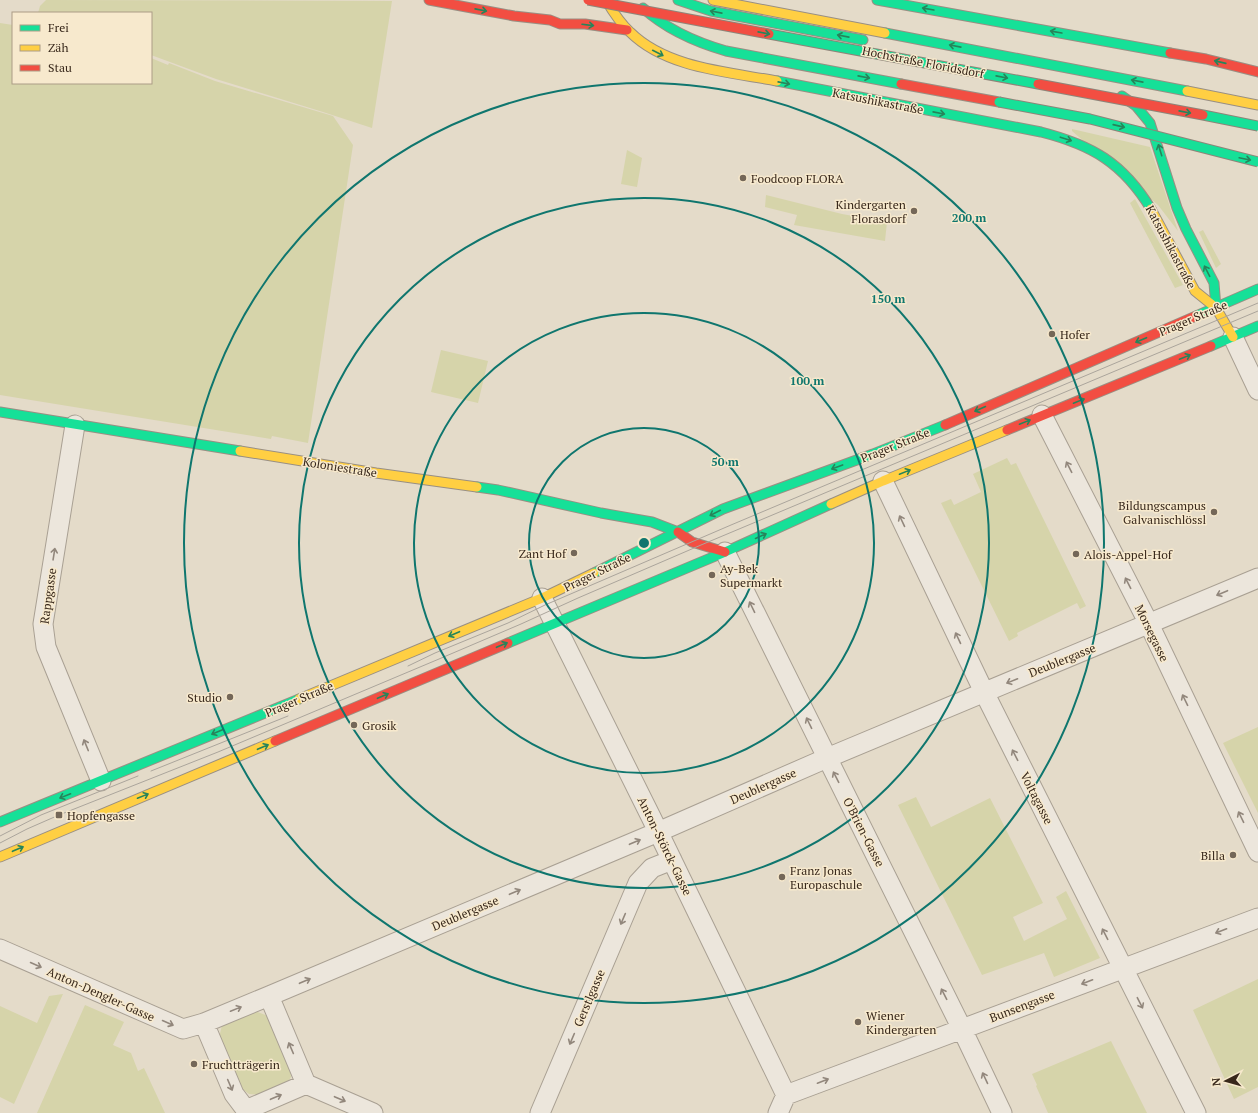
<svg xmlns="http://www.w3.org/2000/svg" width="1258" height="1113" viewBox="0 0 1258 1113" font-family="'PT Serif',serif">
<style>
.green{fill:#d6d4aa}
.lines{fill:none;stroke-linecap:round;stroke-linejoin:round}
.street-casing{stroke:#a9a093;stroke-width:21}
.fast-casing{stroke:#998f83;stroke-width:11}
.slow-casing{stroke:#998f83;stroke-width:11}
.jam-casing{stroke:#998f83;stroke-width:11}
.street{stroke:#ece6dc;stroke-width:19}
.fast{stroke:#16e098;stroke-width:9}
.slow{stroke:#ffcf43;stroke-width:9}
.jam{stroke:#f24e42;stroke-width:9}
.tram{stroke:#aba59c;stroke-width:1}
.fast-bridge-casing{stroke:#8e8579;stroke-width:11;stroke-linecap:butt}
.jam-bridge-casing{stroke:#8e8579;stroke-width:11;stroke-linecap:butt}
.fast-bridge{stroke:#16e098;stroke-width:9}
.jam-bridge{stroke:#f24e42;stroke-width:9}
.oneway{stroke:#27845a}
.oneway2{stroke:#92877c}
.ring{fill:none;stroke:#0f766e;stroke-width:2}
.poi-dot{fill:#746758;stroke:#f7e9cd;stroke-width:1.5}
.labels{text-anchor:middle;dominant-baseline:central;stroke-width:3;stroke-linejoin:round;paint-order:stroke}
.street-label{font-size:12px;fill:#38281b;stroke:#f7e9cd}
.poi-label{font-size:12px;fill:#38281b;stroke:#f7e9cd;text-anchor:start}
.centre{fill:#0f766e;stroke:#f7e9cd;stroke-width:2}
.ring-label{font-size:12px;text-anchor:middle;font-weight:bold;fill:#0f766e;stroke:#f7e9cd;stroke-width:3;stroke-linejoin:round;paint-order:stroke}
</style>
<rect width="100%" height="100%" fill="#e4dbc9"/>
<path class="green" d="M46,0L392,1L372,128L323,112L216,79L151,55V13H38L40,6Z
M0,23L13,25V83H151V58L168,65L169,63L215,81L333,116L353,145L308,443L272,436L271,439L0,395Z
M1072,129L1150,147L1178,231L1158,205L1072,131Z
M627,150L642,158L637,187L621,184Z
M766,195L842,214L887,222L885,241L794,225L797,215L765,207Z
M1135,199L1183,285L1175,288L1130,203Z
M1203,230L1221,264L1216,268L1199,232Z
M441,350L488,361L478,403L431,392Z
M1007,458L1011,465L1016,463L1086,606L1080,609L1077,603L1017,633L1018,636L1009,641L941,503L951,499L954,505L981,492L973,474Z
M1258,727V813L1223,743Z
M916,797L931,827L990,798L1043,903L1013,917L1024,941L1067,919L1056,897L1066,891L1100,958L1054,977L1044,953L982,975L898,805Z
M1258,979V1087L1234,1099L1193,1010Z
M63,994L14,1104L0,1097V1006L37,1023L49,996Z
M85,1005L124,1022L113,1045L131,1053L138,1071L144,1068L165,1113H37Z
M255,1011L268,1016L289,1061L291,1077L286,1086L265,1095L249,1094L241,1088L219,1038L222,1025Z
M1111,1041L1147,1113H1048L1036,1086L1037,1085L1032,1074Z"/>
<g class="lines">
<defs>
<path id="street" d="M1233,337L1258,390
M1042,415L1149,624L1258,852
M75,425L43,624L46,647L101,781
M883,481L984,692L1196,1113
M725,552L962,1029L1002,1113
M542,598L651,817L786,1095
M0,949L183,1029L204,1023L269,996L658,832L827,758L1258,578
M269,996L306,1084
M204,1023L234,1094L246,1110V1113
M306,1084L373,1113
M786,1095L1258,918
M246,1110L306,1084
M540,1113L638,883L652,868L672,860
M778,1113L786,1095"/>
<path id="fast" d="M678,0L711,11L863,40
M877,0L1170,53
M643,8C667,30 695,42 726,51L901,84
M885,33L1187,91
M777,81L1041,132C1092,145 1123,163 1151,209
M1122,96L1136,106L1150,123L1177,208L1186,229L1214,283L1216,308
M1196,316L1258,289
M1211,346L1258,326
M0,412L240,451
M477,487L498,490L601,513L652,522L678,532
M594,573L723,509L873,454L945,425
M508,643L725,552L831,504
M0,822L299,699"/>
<path id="slow" d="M606,0C613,12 620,23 630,32C666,68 728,72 777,81
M713,0L885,33
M1187,91L1258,105
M1151,209L1195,291L1216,308L1233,337
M240,451L376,473L477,487
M831,504L883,481L1007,430
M299,699L542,598L594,573
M0,857L275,741"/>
<path id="jam" d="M429,0L514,16L550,20L560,24H585L627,30
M1170,53L1206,59L1258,72
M901,84L999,102
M945,425L1196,316
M1007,430L1211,346
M678,532L692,542L725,552
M275,741L508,643"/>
</defs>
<use href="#street" class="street-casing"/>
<use href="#fast" class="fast-casing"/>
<use href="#slow" class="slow-casing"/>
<use href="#jam" class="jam-casing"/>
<use href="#street" class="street"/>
<use href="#fast" class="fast"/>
<use href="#slow" class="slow"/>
<use href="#jam" class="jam"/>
<path class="tram" d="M408,666L435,653L508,623L545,605L731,525L1258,303
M151,771L288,716
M0,836L41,815L138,776
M0,843L27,829L59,815L218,752L439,659L521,624L578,598L701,545L1258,311"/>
<defs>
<path id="fast-bridge" d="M769,34L1038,84
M999,102L1090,119L1258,162
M1203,115L1258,126"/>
<path id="jam-bridge" d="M588,0L769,34
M1038,84L1203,115"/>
</defs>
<use href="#fast-bridge" class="fast-bridge-casing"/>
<use href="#jam-bridge" class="jam-bridge-casing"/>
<use href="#fast-bridge" class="fast-bridge"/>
<use href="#jam-bridge" class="jam-bridge"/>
</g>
<defs><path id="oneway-shaft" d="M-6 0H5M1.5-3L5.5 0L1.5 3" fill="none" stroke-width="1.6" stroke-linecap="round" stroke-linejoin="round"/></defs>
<g class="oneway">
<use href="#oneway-shaft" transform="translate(928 9) rotate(-170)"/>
<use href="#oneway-shaft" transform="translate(481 10) rotate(11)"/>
<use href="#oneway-shaft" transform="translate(716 12) rotate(-169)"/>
<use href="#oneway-shaft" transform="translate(588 25) rotate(7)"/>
<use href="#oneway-shaft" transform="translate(1056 32) rotate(-170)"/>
<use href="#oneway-shaft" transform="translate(764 33) rotate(11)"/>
<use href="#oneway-shaft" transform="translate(843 36) rotate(-169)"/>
<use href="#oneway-shaft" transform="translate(955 46) rotate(-169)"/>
<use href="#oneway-shaft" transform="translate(658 53) rotate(27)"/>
<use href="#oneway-shaft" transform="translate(1220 62) rotate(-167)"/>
<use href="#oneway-shaft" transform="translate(864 77) rotate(11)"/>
<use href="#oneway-shaft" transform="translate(1002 77) rotate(11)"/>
<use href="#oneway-shaft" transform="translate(1137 81) rotate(-169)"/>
<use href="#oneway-shaft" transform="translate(784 83) rotate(11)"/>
<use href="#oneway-shaft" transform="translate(1185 112) rotate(11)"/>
<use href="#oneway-shaft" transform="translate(939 113) rotate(11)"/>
<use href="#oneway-shaft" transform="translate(1119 126) rotate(13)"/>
<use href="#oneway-shaft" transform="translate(1066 139) rotate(18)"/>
<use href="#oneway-shaft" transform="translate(1160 150) rotate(-107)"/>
<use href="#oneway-shaft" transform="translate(1245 159) rotate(12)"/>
<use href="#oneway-shaft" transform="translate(1207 271) rotate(-117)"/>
<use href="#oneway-shaft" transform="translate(1141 340) rotate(157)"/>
<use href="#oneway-shaft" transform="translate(1185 357) rotate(-22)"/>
<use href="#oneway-shaft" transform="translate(1079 401) rotate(-22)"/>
<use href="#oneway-shaft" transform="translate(980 409) rotate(156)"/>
<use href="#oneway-shaft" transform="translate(1025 422) rotate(-22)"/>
<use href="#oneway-shaft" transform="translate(837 467) rotate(160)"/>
<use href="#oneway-shaft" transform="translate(905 472) rotate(-22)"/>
<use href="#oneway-shaft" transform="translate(715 513) rotate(153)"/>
<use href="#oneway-shaft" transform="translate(761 536) rotate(-24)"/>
<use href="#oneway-shaft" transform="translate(454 634) rotate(157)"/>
<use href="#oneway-shaft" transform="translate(502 645) rotate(-23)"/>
<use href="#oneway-shaft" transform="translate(383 696) rotate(-23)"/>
<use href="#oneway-shaft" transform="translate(217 732) rotate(157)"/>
<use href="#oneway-shaft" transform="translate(263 747) rotate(-23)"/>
<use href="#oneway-shaft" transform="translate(65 796) rotate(158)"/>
<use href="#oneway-shaft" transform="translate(143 796) rotate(-22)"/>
<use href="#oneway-shaft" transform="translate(18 849) rotate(-23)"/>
</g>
<g class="oneway2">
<use href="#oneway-shaft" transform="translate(1069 467) rotate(-117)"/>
<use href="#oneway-shaft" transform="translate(902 521) rotate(-115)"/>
<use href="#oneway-shaft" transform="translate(54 554) rotate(-81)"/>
<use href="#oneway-shaft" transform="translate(1128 583) rotate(-117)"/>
<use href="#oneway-shaft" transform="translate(1222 593) rotate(157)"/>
<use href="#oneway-shaft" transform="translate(752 607) rotate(-116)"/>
<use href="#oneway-shaft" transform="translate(958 638) rotate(-115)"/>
<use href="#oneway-shaft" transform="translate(1012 681) rotate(158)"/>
<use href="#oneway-shaft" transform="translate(1185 700) rotate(-116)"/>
<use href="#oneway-shaft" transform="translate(809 723) rotate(-116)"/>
<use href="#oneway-shaft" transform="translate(86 745) rotate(-112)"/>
<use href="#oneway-shaft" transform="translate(1015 755) rotate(-117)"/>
<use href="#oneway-shaft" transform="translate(836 777) rotate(-117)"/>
<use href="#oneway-shaft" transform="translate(1241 817) rotate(-116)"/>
<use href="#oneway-shaft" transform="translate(635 842) rotate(-23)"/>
<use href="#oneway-shaft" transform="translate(515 892) rotate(-23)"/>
<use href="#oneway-shaft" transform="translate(623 919) rotate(113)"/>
<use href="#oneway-shaft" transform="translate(1221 931) rotate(159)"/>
<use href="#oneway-shaft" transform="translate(1105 934) rotate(-117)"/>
<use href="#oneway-shaft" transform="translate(36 965) rotate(24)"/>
<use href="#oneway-shaft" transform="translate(305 981) rotate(-23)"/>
<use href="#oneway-shaft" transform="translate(1087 982) rotate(159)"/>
<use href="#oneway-shaft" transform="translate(944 994) rotate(-117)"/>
<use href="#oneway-shaft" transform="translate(1140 1003) rotate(63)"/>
<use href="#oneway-shaft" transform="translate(236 1009) rotate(-22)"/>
<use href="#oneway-shaft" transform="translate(168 1023) rotate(24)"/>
<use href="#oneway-shaft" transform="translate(572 1039) rotate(113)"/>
<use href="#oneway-shaft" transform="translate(291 1048) rotate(-113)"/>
<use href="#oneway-shaft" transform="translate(985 1078) rotate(-115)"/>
<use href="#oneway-shaft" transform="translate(823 1081) rotate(-21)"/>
<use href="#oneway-shaft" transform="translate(230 1085) rotate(67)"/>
<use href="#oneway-shaft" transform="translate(276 1097) rotate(-23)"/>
<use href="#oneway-shaft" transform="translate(340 1099) rotate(23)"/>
</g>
<g class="ring">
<circle cx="644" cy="543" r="115"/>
<circle cx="644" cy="543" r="230"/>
<circle cx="644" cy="543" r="345"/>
<circle cx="644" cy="543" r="460"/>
</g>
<g class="poi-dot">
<circle cx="743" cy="178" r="4"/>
<circle cx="914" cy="211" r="4"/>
<circle cx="1052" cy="334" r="4"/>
<circle cx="1214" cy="512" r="4"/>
<circle cx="574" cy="553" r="4"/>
<circle cx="1076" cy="554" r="4"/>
<circle cx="712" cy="575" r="4"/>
<circle cx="230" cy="697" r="4"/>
<circle cx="354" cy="725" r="4"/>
<rect x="55" y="811" width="8" height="8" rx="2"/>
<circle cx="1233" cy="855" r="4"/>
<circle cx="782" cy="877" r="4"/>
<circle cx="858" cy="1022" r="4"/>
<circle cx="194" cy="1064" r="4"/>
</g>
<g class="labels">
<g class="street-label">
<text transform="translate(923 62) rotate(11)">Hochstraße Floridsdorf</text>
<text transform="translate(878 101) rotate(11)">Katsushikastraße</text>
<text transform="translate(1171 247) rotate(62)">Katsushikastraße</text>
<text transform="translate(1193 318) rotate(-23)">Prager Straße</text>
<text transform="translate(895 445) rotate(-22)">Prager Straße</text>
<text transform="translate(340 467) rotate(9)">Koloniestraße</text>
<text transform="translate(597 572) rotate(-26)">Prager Straße</text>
<text transform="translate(48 596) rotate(-82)">Rappgasse</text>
<text transform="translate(1152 633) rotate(64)">Morsegasse</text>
<text transform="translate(1062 660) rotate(-22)">Deublergasse</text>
<text transform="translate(299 699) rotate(-23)">Prager Straße</text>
<text transform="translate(763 786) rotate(-24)">Deublergasse</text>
<text transform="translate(1037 798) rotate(63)">Voltagasse</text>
<text transform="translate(864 832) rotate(63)">O'Brien-Gasse</text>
<text transform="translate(665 846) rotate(64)">Anton-Störck-Gasse</text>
<text transform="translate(465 913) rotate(-23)">Deublergasse</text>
<text transform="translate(101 994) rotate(24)">Anton-Dengler-Gasse</text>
<text transform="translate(589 998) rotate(-67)">Gerstlgasse</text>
<text transform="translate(1022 1006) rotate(-21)">Bunsengasse</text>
</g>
<g class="poi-label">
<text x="751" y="178">Foodcoop FLORA</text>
<text x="906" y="204" text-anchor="end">Kindergarten<tspan x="906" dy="14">Florasdorf</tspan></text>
<text x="1060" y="334">Hofer</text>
<text x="1206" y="505" text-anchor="end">Bildungscampus<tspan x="1206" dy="14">Galvanischlössl</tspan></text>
<text x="566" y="553" text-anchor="end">Zant Hof</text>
<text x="1084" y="554">Alois-Appel-Hof</text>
<text x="720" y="568">Ay-Bek<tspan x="720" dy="14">Supermarkt</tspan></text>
<text x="222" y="697" text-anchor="end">Studio</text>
<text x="362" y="725">Grosik</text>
<text x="67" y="815">Hopfengasse</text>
<text x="1225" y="855" text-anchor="end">Billa</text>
<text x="790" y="870">Franz Jonas<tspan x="790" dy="14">Europaschule</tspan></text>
<text x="866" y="1015">Wiener<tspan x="866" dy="14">Kindergarten</tspan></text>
<text x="202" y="1064">Fruchtträgerin</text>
</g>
</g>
<circle cx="644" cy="543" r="6" class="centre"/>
<g class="ring-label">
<text x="969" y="222">200 m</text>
<text x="888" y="303">150 m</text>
<text x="807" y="385">100 m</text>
<text x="725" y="466">50 m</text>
</g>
<rect x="12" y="12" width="140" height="72" fill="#f7e9cd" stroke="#ab9c86"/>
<rect x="20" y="25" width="20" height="6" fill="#16e098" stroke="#ab9c86"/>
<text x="48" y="32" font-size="12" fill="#38281b">Frei</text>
<rect x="20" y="45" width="20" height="6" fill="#ffcf43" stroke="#ab9c86"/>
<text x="48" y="52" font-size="12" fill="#38281b">Zäh</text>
<rect x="20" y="65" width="20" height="6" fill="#f24e42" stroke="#ab9c86"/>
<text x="48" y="72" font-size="12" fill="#38281b">Stau</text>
<g transform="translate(1226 1081) rotate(264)" stroke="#f7e9cd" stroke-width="3" paint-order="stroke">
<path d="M0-3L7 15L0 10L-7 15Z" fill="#38281b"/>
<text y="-6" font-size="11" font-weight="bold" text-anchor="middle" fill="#38281b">N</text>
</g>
</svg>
